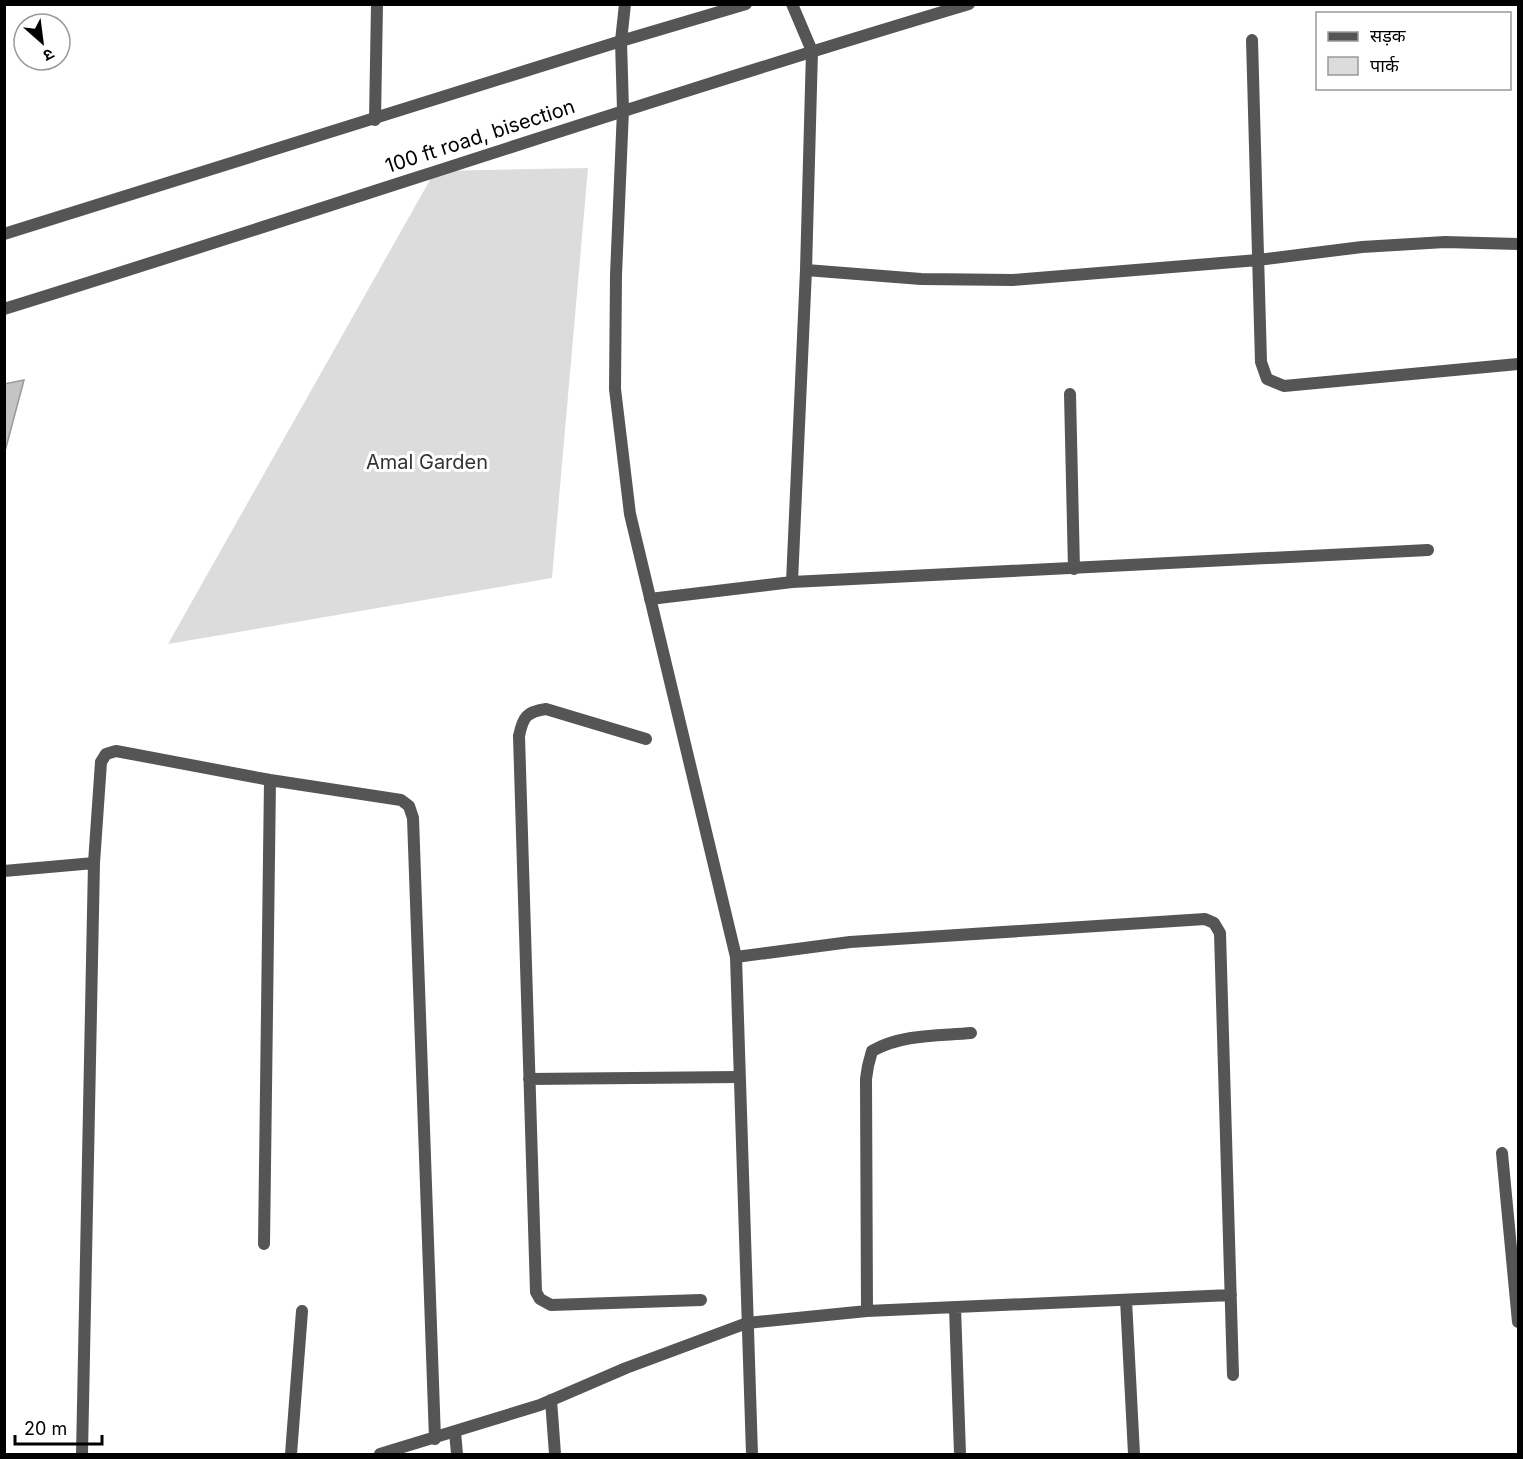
<svg xmlns="http://www.w3.org/2000/svg" width="1523" height="1459" viewBox="0 0 1523 1459" font-family="Inter,'Noto Sans Devanagari',sans-serif">
<style>
.green{fill:#dcdcdc}
.building{fill:#c4c4c4;stroke:#999;stroke-width:1.5}
.lines{fill:none;stroke-linecap:round;stroke-linejoin:round}
.service{stroke:#555;stroke-width:12}
.minor{stroke:#555;stroke-width:12}
.tertiary{stroke:#555;stroke-width:12}
.labels{text-anchor:middle;dominant-baseline:central;stroke-width:6;stroke-linejoin:round;paint-order:stroke}
.street-label{font-size:20px;fill:#000;stroke:#fff}
.park-label{font-size:20px;fill:#333;stroke:#fff}
</style>
<rect width="100%" height="100%" fill="#fff"/>
<path class="green" d="M588,168L552,578L168,644L435,171Z"/>
<path class="building" d="M24,380L4,455V384Z"/>
<g class="lines">
<path class="service" d="M375,120L377,4
M646,739L546,709C526,712 523,717 519,736L536,1292L540,1299L551,1305L701,1300
M736,957L850,942L1205,919L1214,923L1220,933L1233,1375
M529,1079L739,1077
M1126,1300L1134,1454
M955,1307L960,1454
M867,1311L866,1079L868,1066L872,1051C902,1034 938,1036 971,1033
M747,1323L867,1311L1231,1295"/>
<path class="minor" d="M625,4L621,41L623,110L616,275L615,389L630,514L736,957L752,1454
M792,4L812,51L806,270L792,582
M1252,40L1261,362L1267,379L1284,386L1518,364
M806,270L921,279L1013,280L1258,260L1362,247L1445,242L1518,244
M1070,394L1074,569
M650,599L792,582L1428,550
M4,871L94,863
M1502,1153L1518,1322
M264,1244L270,780
M551,1400L555,1454
M455,1432L457,1454
M82,1454L94,863L101,762L106,754L116,751L270,780L401,800L409,806L413,818L435,1439
M291,1454L302,1311
M380,1454L540,1405L626,1368L747,1323"/>
<path class="tertiary" d="M4,234L621,41L746,4
M4,309C327,209 646,100 969,4"/>
</g>
<g class="labels">
<g class="street-label">
<text transform="translate(480 136) rotate(-18)">100 ft road, bisection</text>
</g>
<g class="park-label">
<text x="427" y="462">Amal Garden</text>
</g>
</g>
<rect width="1523" height="1459" fill="none" stroke="#000000" stroke-width="12"/>
<rect x="1316" y="12" width="195" height="78" fill="#ffffff" stroke="#999999" stroke-width="1.5"/>
<rect x="1328" y="32" width="30" height="9" fill="#555555" stroke="#999999" stroke-width="1.5"/>
<text x="1370" y="42" font-size="18" fill="#000000">सड़क</text>
<rect x="1328" y="57" width="30" height="18" fill="#dcdcdc" stroke="#999999" stroke-width="1.5"/>
<text x="1370" y="72" font-size="18" fill="#000000">पार्क</text>
<g transform="translate(42 42) rotate(152)"><circle r="28" fill="#ffffff" stroke="#999999" stroke-width="1.5"/>
<path d="M0-4.5L10 22L0 15L-10 22Z" fill="#000000"/>
<text y="-9" font-size="16" font-weight="bold" text-anchor="middle" fill="#000000">उ</text>
</g>
<path d="M15 1435v9h87v-9" fill="none" stroke="#000000" stroke-width="3"/>
<text x="24" y="1435" font-size="18" fill="#000000" stroke="#ffffff" stroke-width="4.5" paint-order="stroke">20 m</text>
</svg>
